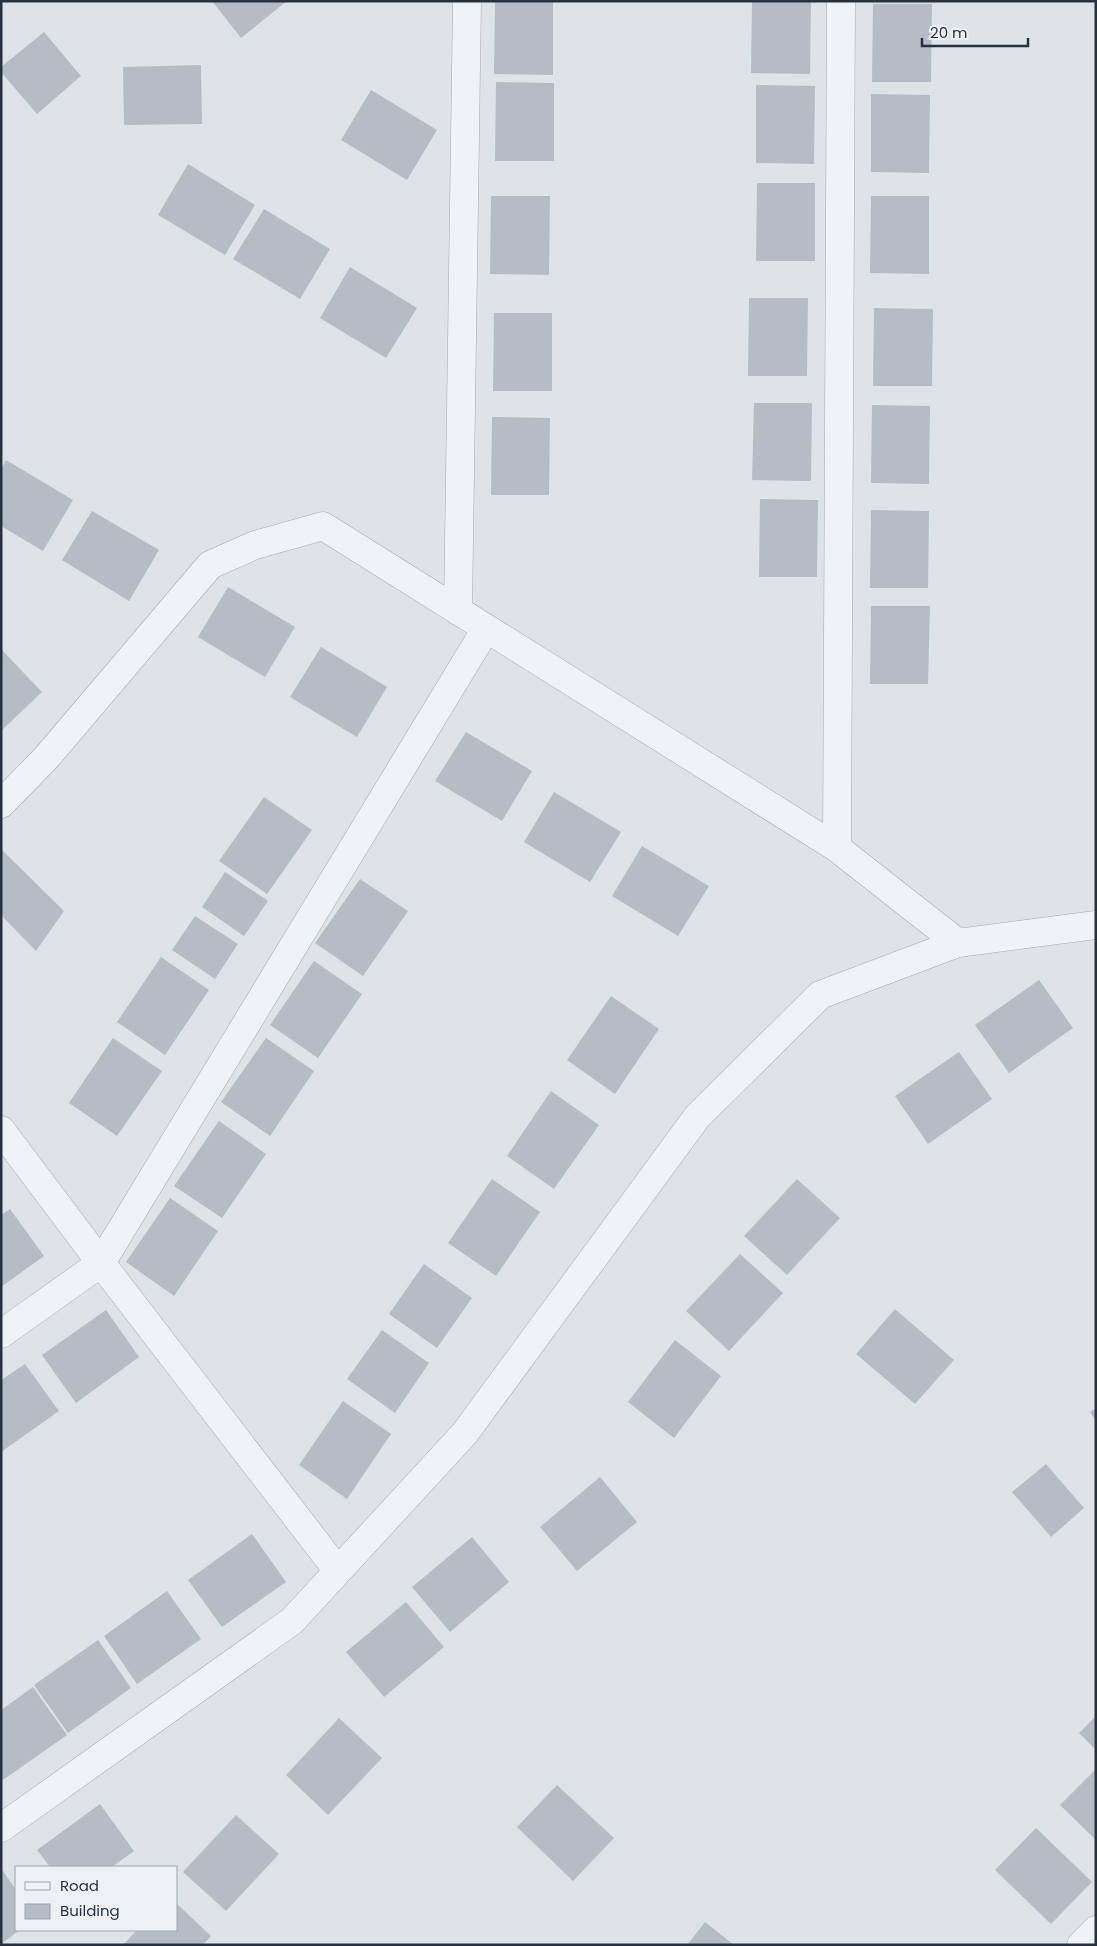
<svg xmlns="http://www.w3.org/2000/svg" width="1097" height="1946" viewBox="0 0 1097 1946" font-family="Poppins,sans-serif">
<style>
.building{fill:#b5bcc5}
.lines{fill:none;stroke-linecap:round;stroke-linejoin:round}
.street-casing{stroke:#a3aab2;stroke-width:29}
.street{stroke:#f0f3f6;stroke-width:28}
</style>
<rect width="100%" height="100%" fill="#dee3e8"/>
<path class="building" d="M212,1H287L241,38Z
M495,1H553V75L494,74Z
M752,1H811L810,74L751,73Z
M873,4H932L931,82H872Z
M44,32L81,76L37,114L1,72V67Z
M201,65L202,124L124,125L123,67Z
M496,82L554,83V161H495Z
M756,85L815,86L814,164L756,163Z
M371,90L437,130L407,180L341,140Z
M871,94L930,95L929,173L871,172Z
M188,164L255,205L225,255L158,215Z
M757,183H815V261H756Z
M491,196H550L549,275L490,274Z
M871,196H929V274L870,273Z
M264,209L330,249L300,299L233,259Z
M350,267L417,308L386,358L320,318Z
M749,298H808L807,376H748Z
M874,308L933,309L932,386H873Z
M494,313H552V391H493Z
M754,403H812L811,481L752,480Z
M872,405L930,406L929,484L871,483Z
M492,417L550,418L549,495H491Z
M6,460L73,500L43,551L1,526V469Z
M760,499L818,500L817,577H759Z
M871,510L929,511L928,588H870Z
M92,511L159,550L129,601L62,560Z
M228,587L295,627L265,677L198,637Z
M871,606H930L928,684H870Z
M321,647L387,687L357,737L290,697Z
M1,649L42,692L1,731Z
M466,732L532,771L502,821L435,781Z
M554,792L621,832L590,882L524,842Z
M264,797L312,830L267,894L219,861Z
M642,846L709,886L678,936L612,896Z
M1,849L64,911L36,951L1,915Z
M225,872L268,901L244,936L202,907Z
M360,879L408,911L363,976L315,943Z
M195,916L238,944L215,979L172,950Z
M161,957L209,990L165,1055L117,1022Z
M314,961L362,994L318,1058L270,1025Z
M1039,980L1073,1028L1009,1073L975,1025Z
M611,996L659,1029L615,1094L567,1060Z
M113,1038L162,1071L117,1136L69,1103Z
M266,1038L314,1071L270,1136L221,1102Z
M959,1052L992,1099L928,1144L895,1096Z
M551,1091L599,1125L554,1189L507,1156Z
M219,1121L266,1154L222,1218L174,1186Z
M492,1179L540,1212L496,1276L448,1243Z
M797,1179L840,1218L787,1275L744,1236Z
M170,1198L218,1231L174,1296L126,1262Z
M10,1209L44,1256L1,1287V1215Z
M740,1254L783,1293L729,1351L686,1311Z
M424,1264L472,1298L437,1348L389,1314Z
M895,1309L954,1360L915,1404L856,1354Z
M106,1310L139,1357L76,1403L42,1355Z
M382,1330L429,1363L395,1413L347,1379Z
M675,1340L721,1376L674,1438L628,1402Z
M25,1364L59,1411L1,1452V1380Z
M343,1401L391,1434L347,1499L299,1465Z
M1096,1408V1421L1090,1412Z
M1046,1464L1084,1508L1051,1537L1012,1492Z
M600,1477L637,1522L577,1571L540,1527Z
M252,1534L286,1582L222,1627L188,1580Z
M472,1537L509,1582L450,1632L412,1587Z
M167,1591L201,1639L137,1684L104,1636Z
M406,1602L444,1647L384,1697L346,1652Z
M98,1640L131,1688L68,1733L34,1685Z
M33,1687L67,1735L3,1780L1,1777V1710Z
M1096,1716V1750L1079,1733Z
M339,1718L382,1758L328,1815L286,1775Z
M1096,1769V1840L1060,1805Z
M557,1785L614,1838L573,1881L517,1827Z
M100,1804L134,1851L112,1867H50L37,1850Z
M236,1815L279,1854L226,1911L183,1872Z
M1036,1828L1092,1882L1051,1924L995,1870Z
M3,1871L16,1890V1930H20L1,1944V1872Z
M176,1903L211,1936L203,1945H123L137,1930H176Z
M705,1922L734,1945H687Z"/>
<g class="lines">
<defs>
<path id="street" d="M458,611L467,1
M1,804L46,758L210,565L255,545L323,526L837,848L958,943
M837,848L841,1
M1,1130L101,1263L338,1571
M1,1334L101,1263L486,629
M1,1828L292,1621L465,1433L697,1117L820,995L958,943L1096,925
M1081,1945L1096,1930"/>
</defs>
<use href="#street" class="street-casing"/>
<use href="#street" class="street"/>
</g>
<rect width="1097" height="1946" fill="none" stroke="#263240" stroke-width="5"/>
<rect x="15" y="1866" width="162" height="65" fill="#edf1f6" stroke="#9da5ad"/>
<rect x="25" y="1882" width="25" height="8" fill="#f0f3f6" stroke="#9da5ad"/>
<text x="60" y="1891" font-size="15" fill="#263240">Road</text>
<rect x="25" y="1904" width="25" height="15" fill="#b5bcc5" stroke="#9da5ad"/>
<text x="60" y="1916" font-size="15" fill="#263240">Building</text>
<path d="M922 38v8h106v-8" fill="none" stroke="#263240" stroke-width="2.5"/>
<text x="930" y="38" font-size="15" fill="#263240" stroke="#edf1f6" stroke-width="4" paint-order="stroke">20 m</text>
</svg>
